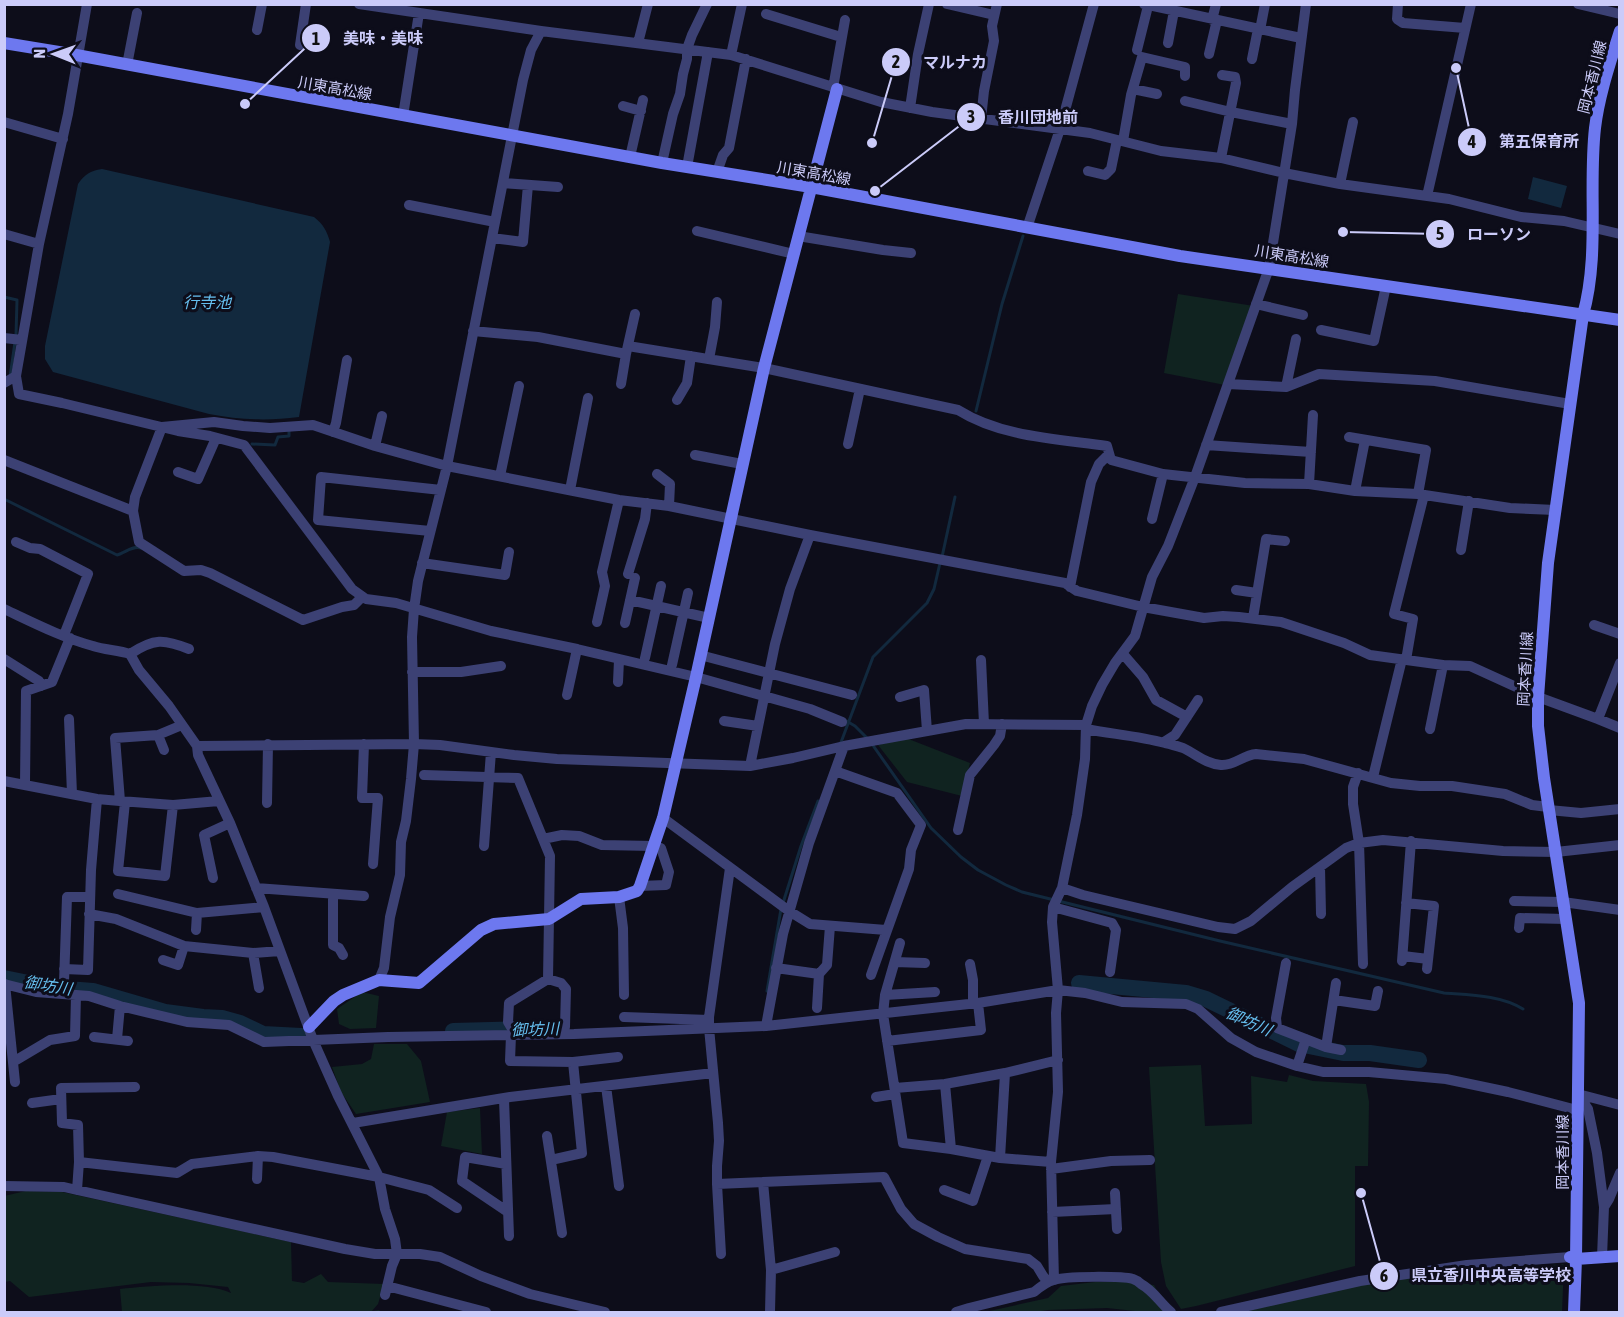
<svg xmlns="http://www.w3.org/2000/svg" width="1624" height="1317" viewBox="0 0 1624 1317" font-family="'Asap Condensed','Noto Sans JP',sans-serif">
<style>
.green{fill:#102320}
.water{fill:#12293e}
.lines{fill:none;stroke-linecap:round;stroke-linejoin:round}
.stream{stroke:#12293e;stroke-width:3}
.river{stroke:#12293e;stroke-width:16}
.street{stroke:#3c4174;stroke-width:10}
.secondary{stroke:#6d78ef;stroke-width:12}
.labels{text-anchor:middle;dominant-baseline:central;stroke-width:6;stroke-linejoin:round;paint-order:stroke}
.street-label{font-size:15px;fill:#cbcbf9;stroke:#0d0d1a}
.water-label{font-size:16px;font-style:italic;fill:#65beee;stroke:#0d0d1a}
.leader{fill:none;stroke:#cbcbf9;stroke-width:2}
.callout-dot{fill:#cbcbf9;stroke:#0d0d1a;stroke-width:2}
.mark-label{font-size:18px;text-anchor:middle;font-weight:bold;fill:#111}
.callout-label{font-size:16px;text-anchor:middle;font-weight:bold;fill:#cbcbf9;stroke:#0d0d1a;stroke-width:6;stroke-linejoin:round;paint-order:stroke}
</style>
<rect width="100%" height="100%" fill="#0d0d1a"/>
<path class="green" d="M1178,294L1254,306L1225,385L1164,373Z
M906,738L970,763L962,796L907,782L878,745Z
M362,992L379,996L376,1028L350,1029L339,1024L337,1009Z
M374,1044H407L421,1061L430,1102L356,1114L341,1092L332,1067L362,1064L371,1059Z
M1201,1065L1205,1126L1252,1124L1251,1076L1287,1082L1289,1075L1313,1081L1366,1084L1369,1102L1368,1166H1355V1266L1196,1306L1181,1309L1166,1286L1161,1262L1149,1067Z
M480,1108L482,1154L441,1146L447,1112Z
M26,1191L62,1192L291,1242L292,1281L304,1283L321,1274L328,1282L384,1284L378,1304L372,1311L379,1310L381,1312H368L371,1311L344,1312H122L120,1289C150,1286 205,1281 231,1293L228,1287L189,1283L151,1282L29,1297L10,1281L5,1282L4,1196Z
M1564,1264L1562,1312H1233L1361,1284L1473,1270Z
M1095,1282H1128L1154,1285L1168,1312H1144L1107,1308L1048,1310L1035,1312H985L1048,1298L1061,1286Z"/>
<path class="water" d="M102,169L314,217C323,224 327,231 330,242L299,417C268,421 240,420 209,414L53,372L45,359V346L78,184C85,174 90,171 102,169Z
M1533,177L1567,186L1561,208L1528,199Z"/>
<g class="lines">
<path class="stream" d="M4,297L17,300L16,335
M10,377L15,342
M976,411L1002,304L1023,236
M252,444L275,445L278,437L289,436V429
M4,499L117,555C125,553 133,545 141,548
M942,557L955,497
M843,719L855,726L868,739
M872,744L931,828L961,857L978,870L1006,885L1022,892L1220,941L1444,993C1470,995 1501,995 1523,1009
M840,745L873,657L927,603L934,589L940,563
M783,903L801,846L818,801
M767,991L781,909"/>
<path class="river" d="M4,978L53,988L93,991L165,1012L203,1017L222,1018L240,1023L263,1034L301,1036
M1079,983L1186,993L1206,999L1299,1044L1343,1053H1370L1419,1060
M453,1031L529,1029"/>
<path class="street" d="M359,4L541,31L731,55L881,102L932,112L1090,133L1161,151L1221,158L1284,173L1340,184L1449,199L1521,217L1564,221L1620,234
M947,4L994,15
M1144,4L1301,38
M1398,4L1397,19L1403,23L1465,28
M1578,4L1620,14
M766,14L841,37
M1212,20L1216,4
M257,30L262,4
M1260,30L1265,4
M638,43L648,4
M1168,43L1174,11
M300,45L306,4
M1137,50L1148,6
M1209,54L1217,20
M731,55L742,4
M1252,59L1258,29
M127,65L137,13
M833,88L845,20
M1133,89L1157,94
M1185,101L1231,112L1292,124
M623,106L641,111
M910,108L918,54L929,4
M403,116L419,13
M981,119L984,91L994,41L992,26L997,4
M4,122L63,139
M1123,141L1131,95L1142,57L1185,67V76
M630,157L643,100
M1221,158L1236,83L1235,77L1222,75
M662,163L673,114L680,94L683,74L687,59V49L692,35L707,4
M687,167L708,52
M1088,171L1105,175L1111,169L1117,140
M717,172L723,155L729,148L746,59
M503,183L558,187
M1340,184L1353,122
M1427,196L1471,4
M409,205L495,222
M1027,228L1060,129L1094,4
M697,231L794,254
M4,234L39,244
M798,236L883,250L911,253
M492,238L523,242L528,185
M1256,304L1303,315
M1321,330L1374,341L1386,286
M473,331L538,337L626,354
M4,338L22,340
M628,346L764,368L958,410C1001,437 1057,439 1107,446L1111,460L1163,474L1245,483L1309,484L1355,491L1418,494L1510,508L1555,510
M709,359L715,327L717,302
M16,376L19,394L62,403L178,431L210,436L244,445L352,589L366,599L396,603L491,631L577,649L696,677L810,709L842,722
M4,383L16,376L39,244L68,114L87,4
M621,384L626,354L635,314
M1228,384L1286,387L1319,374L1435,381L1570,404
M1286,387L1296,339
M677,400L687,383L691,356
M333,432L336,423L347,360
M1349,437L1426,450L1418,494
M848,444L860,389
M1206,445L1311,452
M375,446L382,416
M695,455L742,464
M4,460L133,511
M178,472L198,479L216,438
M657,474L670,484L669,506
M500,476L519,386
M1309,484L1313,415
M570,490L588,398
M1355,491L1365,440
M1152,519L1163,474
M430,531L318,520L321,477L441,490
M16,542L30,548L40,549L88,574L64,635
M1461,550L1469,501
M422,563L505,575L509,552
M628,574L645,519L647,503
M1070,587L1091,482L1099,464L1109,454
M1236,590L1257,593
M362,597L354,605L342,607L303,620L210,573L201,570L184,571L139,542L133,511L135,497L162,427L214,422L243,426L270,428L313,425L375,446L447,466L619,500L669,506L810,535L1065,583L1077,591L1143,607L1204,618L1223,616L1239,617L1281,622L1344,643L1370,655L1443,665L1470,666L1538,697L1598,719L1620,728
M630,600L709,618
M4,609C32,622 63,638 93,646C105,650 118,650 130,654L139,670L169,706L197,746L198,755L230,823L264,907L313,1040L338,1096L379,1177L385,1209L395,1239L397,1254L392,1266L385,1295
M1253,618L1266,539L1285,541
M597,622L605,586L602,572L619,500
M625,623L635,578
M1594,625L1620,634
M130,654C154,638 164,639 189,649
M1123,654L1143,677L1156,700L1187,717
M700,655L852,695
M645,658L661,586
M4,659L39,681L41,686
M981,660L984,724
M1406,660L1413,619L1394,614L1424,495
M672,665L688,593
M412,672H461L501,666
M618,682L619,660
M567,695L577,649
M900,697L924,690L927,731
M69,719L72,794
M1598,719L1620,663
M724,721L758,726
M1086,729C1112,734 1139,736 1165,743C1170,744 1177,746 1183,748C1196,754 1206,764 1221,765C1234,766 1243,755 1256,754L1304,759L1391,783L1420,786H1452L1505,794L1532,805L1548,807
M1430,729L1443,665
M158,735L164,750
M1164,742L1175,735L1198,700
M364,744L362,798H378L373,864
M197,746L414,744L440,745L514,755L557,759L750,766L793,758L844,746L966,724L1086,725
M750,766L775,644L790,589L810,535
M835,771L897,793L921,825L911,850L909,869L871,975
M1358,773L1353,787V804L1359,843L1363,964
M424,775L518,778L550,856L548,979
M1373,777L1402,659
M4,781L97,799L120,801L173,805L219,801
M25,784L26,691L52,682L70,638
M120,801L115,738L158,735L182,725
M125,802L118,871L165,876L173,805
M267,803L268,744
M1549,810L1581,813L1620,809
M663,818L789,911L810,924L886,930
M958,830L970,775L994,745L1000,736L1002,724
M543,839L562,835L579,836L602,845L653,846L661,848L669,872L666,885L640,886
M484,846L491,752
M1320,867L1321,914
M730,868L709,1017V1028L718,1123L719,1141L717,1166V1184L884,1177L901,1209L914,1224L938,1237L965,1249L1028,1259L1037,1266L1043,1276L1048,1282
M213,878L204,835L230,823
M256,888L364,896
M1062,888L1083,895L1218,927L1235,929L1251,921L1292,887L1346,848L1359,843L1383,840L1503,851L1556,852L1620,845
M118,894L197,913L264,907
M333,894V945L339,948L343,955
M619,897L623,928L624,995
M1514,901L1563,902L1620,910
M1406,903L1434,906L1427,969
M1053,907L1112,923L1116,930L1110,972
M89,914L116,919L184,946L253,953L280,951
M1519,928L1520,918L1566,919
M196,930L197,913
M900,943L885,995L883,1014L903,1143L951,1149L1000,1158L1051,1162
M253,953L259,988
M1403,956L1428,959
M163,960L178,965L184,946
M1402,961L1411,841
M895,962L925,963
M1286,963L1276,1018L1277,1028L1326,1047L1341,1050
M970,964L973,980V1003
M776,968L819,974
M64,969L88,970L91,870L97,799
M548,979L561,983L566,989L565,1027H511L508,1022L509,1003Z
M379,980L384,968L390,917L400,875L401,842L406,821L411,779L414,744L412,637L414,609L418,581L447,466L523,80L531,50L541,31
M64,982L67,897H90
M4,984L36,992L89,996L120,1006L187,1022L229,1025L264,1042L388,1037L574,1034L766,1026L978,1003L1058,990L1085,993L1122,1002L1186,1004L1198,1009L1231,1038L1256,1052L1297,1066L1323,1072H1369L1446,1079L1508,1092L1577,1110
M5,984L15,1082
M885,995L935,992
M1334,1000L1375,1006L1378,991
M817,1008L819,974L827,965L830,926
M624,1017L709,1020
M766,1026L783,934L809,843L844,746
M511,1035L510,1061L573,1062L618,1057
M94,1037L128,1041
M117,1039L120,1006
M887,1041L981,1030L978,1003
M1326,1047L1336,983
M13,1062L50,1040L75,1036L76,995
M1297,1066L1306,1039
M945,1084L951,1149
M606,1086L619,1186
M895,1088L945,1084L1005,1073L1058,1060
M1578,1094L1588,1109L1597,1153L1604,1207L1602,1257
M1578,1094L1620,1105
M876,1097L895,1094
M504,1099L509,1236
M32,1103L61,1099
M353,1123L510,1097L713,1073
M547,1136L562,1233
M1000,1158L1005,1073
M551,1160L582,1153L573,1062
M79,1162L177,1173L192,1164L258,1156L273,1157L379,1177L402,1183L429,1190L457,1208
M506,1164L465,1157L462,1181L508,1212
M1051,1169L1111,1161L1150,1160
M257,1179L258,1156
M763,1182L771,1270L770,1312
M717,1184L721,1254
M4,1186L64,1187L77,1190L345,1249L375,1254H420L440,1257L481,1276L530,1294L605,1312
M77,1190L79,1162L78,1125L62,1123L61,1088L135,1087
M944,1190L973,1201L988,1156
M1115,1193L1117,1229
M1604,1207L1609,1199L1620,1173
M1052,1212L1116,1209
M771,1270L835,1252
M1054,1280L1051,1162L1058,1092L1056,1013L1058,990L1052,922L1053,907L1062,888L1077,815L1085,759L1086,725L1092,706L1102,685L1115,663L1135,636L1152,577L1168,546L1195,477L1269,268L1292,124L1295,90L1306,4
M387,1286L486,1312
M956,1312L969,1308L1034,1292C1040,1287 1046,1282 1054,1280C1065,1276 1122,1276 1133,1279C1136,1280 1139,1282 1141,1284C1154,1291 1160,1303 1171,1312
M1221,1312L1360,1281L1467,1265L1570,1257"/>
<path class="secondary" d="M4,43L71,54L662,163L811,187L1180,256L1620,320
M309,1027L334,1001L343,995L379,980L419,983L481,930L494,924L549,919L581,899L619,897L637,891L640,886L663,818L696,677L764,368L837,89
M1570,1257L1576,1259L1620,1256
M1574,1312L1576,1259L1579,1003L1544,778L1538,726V697L1548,563L1583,315C1600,254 1588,190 1595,128C1599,95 1610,63 1620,31"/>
</g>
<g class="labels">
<g class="street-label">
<text transform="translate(1592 77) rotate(-76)">岡本香川線</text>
<text transform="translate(335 88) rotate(10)">川東高松線</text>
<text transform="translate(814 173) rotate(10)">川東高松線</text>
<text transform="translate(1292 256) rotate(9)">川東高松線</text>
<text transform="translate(1525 669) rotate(-87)">岡本香川線</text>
<text transform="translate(1562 1152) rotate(-90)">岡本香川線</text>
</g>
<g class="water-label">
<text x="207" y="302">行寺池</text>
<text transform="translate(48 985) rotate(9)">御坊川</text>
<text transform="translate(1249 1021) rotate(24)">御坊川</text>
<text transform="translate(535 1029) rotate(-2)">御坊川</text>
</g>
</g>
<path class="leader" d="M245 104L316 38M872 143L896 62M875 191L971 117M1456 68L1472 142M1343 232L1440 234M1361 1193L1384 1276"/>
<g class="callout-dot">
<circle cx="245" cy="104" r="6"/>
<circle cx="872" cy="143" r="6"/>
<circle cx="875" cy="191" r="6"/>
<circle cx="1456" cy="68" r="6"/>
<circle cx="1343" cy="232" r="6"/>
<circle cx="1361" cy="1193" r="6"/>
<circle cx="316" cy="38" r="15"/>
<circle cx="896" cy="62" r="15"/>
<circle cx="971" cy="117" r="15"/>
<circle cx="1472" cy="142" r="15"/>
<circle cx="1440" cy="234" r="15"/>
<circle cx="1384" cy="1276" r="15"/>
</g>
<g class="mark-label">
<text x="316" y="45">1</text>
<text x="896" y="68">2</text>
<text x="971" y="123">3</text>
<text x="1472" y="148">4</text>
<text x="1440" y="240">5</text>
<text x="1384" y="1282">6</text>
</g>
<g class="callout-label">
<text x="383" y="44">美味・美味</text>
<text x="955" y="68">マルナカ</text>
<text x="1038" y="123">香川団地前</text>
<text x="1539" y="147">第五保育所</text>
<text x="1499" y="240">ローソン</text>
<text x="1491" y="1281">県立香川中央高等学校</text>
</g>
<rect width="1624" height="1317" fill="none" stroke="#cbcbf9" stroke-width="12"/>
<g transform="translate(54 54) rotate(271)" stroke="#0d0d1a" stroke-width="4.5" paint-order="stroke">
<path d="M0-4.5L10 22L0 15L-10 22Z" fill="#cbcbf9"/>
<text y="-9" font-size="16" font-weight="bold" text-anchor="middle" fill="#cbcbf9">N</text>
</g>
</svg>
